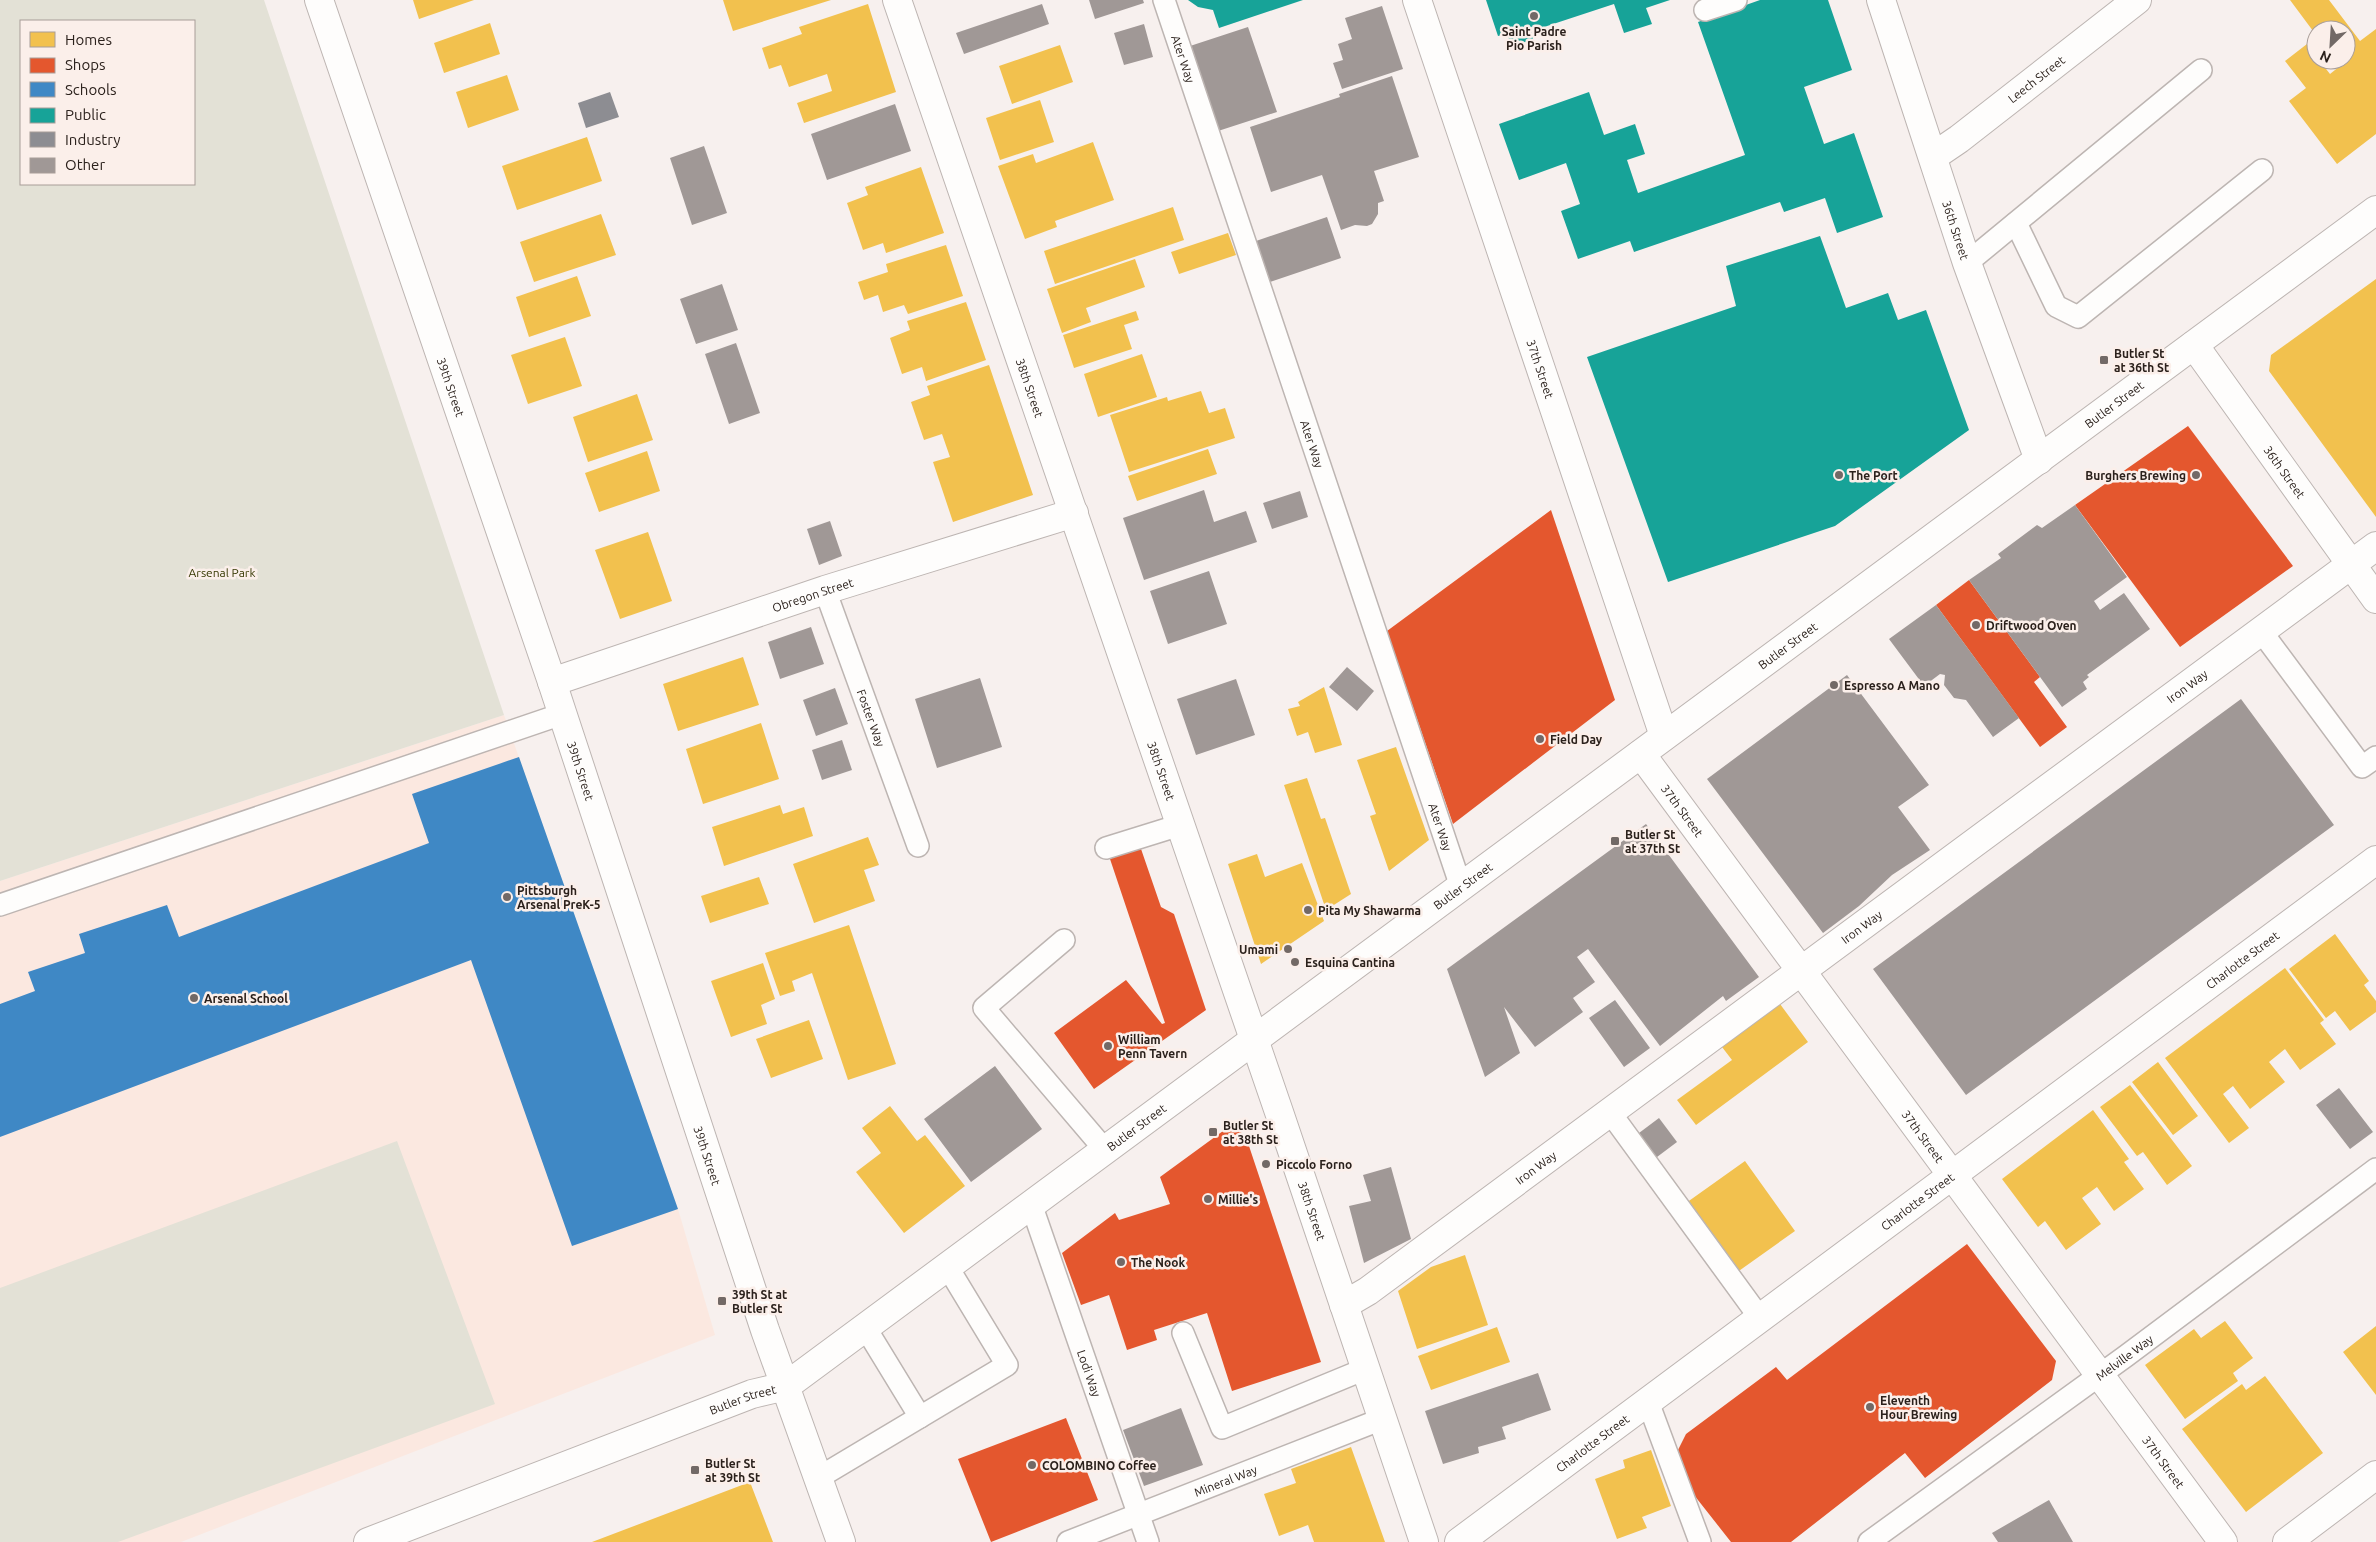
<svg xmlns="http://www.w3.org/2000/svg" width="2376" height="1542" viewBox="0 0 2376 1542" font-family="Ubuntu,sans-serif">
<style>
.built{fill:#fbe8e0}
.green{fill:#e3e1d6;fill-rule:evenodd}
.homes{fill:#f2c14e}
.shops{fill:#e4572e}
.schools{fill:#3f88c5}
.public{fill:#17a398}
.industry{fill:#8d8d92}
.building{fill:#a09896}
.lines{fill:none;stroke-linecap:round;stroke-linejoin:round}
.service-casing{stroke:#bdb5b2;stroke-width:24}
.minor-casing{stroke:#bdb5b2;stroke-width:30}
.secondary-casing{stroke:#bdb5b2;stroke-width:30}
.service{stroke:#fefdfc;stroke-width:21}
.minor{stroke:#fefdfc;stroke-width:28}
.secondary{stroke:#fefdfc;stroke-width:28}
.poi-dot{fill:#726966;stroke:#fbefea;stroke-width:2}
.labels{text-anchor:middle;dominant-baseline:central;stroke-width:5;stroke-linejoin:round;paint-order:stroke}
.poi-label{font-size:12px;font-weight:bold;fill:#2b211c;stroke:#fbefea;text-anchor:start}
.street-label{font-size:12px;fill:#2b211c;stroke:#fbefea}
.park-label{font-size:12px;fill:#363802;stroke:#fbefea}
</style>
<rect width="100%" height="100%" fill="#f7f0ee"/>
<path class="built" d="M504,715L678,1209L715,1335L181,1542H0V881Z"/>
<path class="green" d="M0,0H264L504,715L0,881ZM21,21H194V184H21Z
M397,1141L495,1404L118,1542H0V1288Z"/>
<path class="homes" d="M413,0H474L419,19Z
M723,0H831L733,31Z
M2290,0H2329L2360,41L2376,29V134L2337,164L2289,101L2306,88L2285,61L2307,44L2316,56V60H2319L2330,74L2340,66L2335,60H2346V30H2316V35Z
M868,4L896,92L804,123L797,103L832,91L827,74L789,87L781,65L769,69L762,48L802,34L799,27Z
M490,23L500,54L444,73L434,43Z
M1060,45L1073,82L1012,104L999,66Z
M507,75L519,110L468,128L456,92Z
M1040,100L1054,142L1000,160L986,118Z
M587,137L602,181L517,210L502,166Z
M1093,142L1114,200L1055,221L1057,227L1025,239L998,166L1033,154L1036,163Z
M921,167L944,233L886,253L883,243L863,250L847,203L868,195L865,187Z
M1173,207L1184,240L1055,284L1044,251Z
M601,214L616,255L534,282L520,242Z
M1228,233L1236,255L1179,274L1171,252Z
M946,245L963,296L908,314L904,305L883,312L878,295L864,300L858,282L888,272L886,264Z
M1135,259L1145,287L1086,308L1091,322L1062,333L1047,289Z
M577,276L591,316L529,337L516,297Z
M2376,279V517L2269,371L2271,355Z
M966,302L986,360L926,381L922,367L902,374L890,338L910,330L907,321Z
M1136,311L1139,320L1124,325L1132,349L1074,368L1063,335Z
M565,337L582,386L528,404L511,355Z
M1142,354L1157,397L1098,417L1084,374Z
M989,365L1033,495L953,522L933,462L950,457L942,434L924,440L911,402L930,395L927,386Z
M1201,391L1209,413L1225,408L1235,438L1129,472L1110,415L1167,397L1168,401Z
M637,394L653,440L588,462L573,417Z
M1208,449L1217,474L1137,501L1128,476Z
M647,451L660,491L599,512L585,473Z
M648,532L672,601L620,619L595,550Z
M743,657L759,705L678,731L663,684Z
M1324,687L1342,745L1315,753L1308,732L1297,736L1288,709L1300,706L1298,702Z
M761,723L779,779L703,804L686,749Z
M1396,747L1429,840L1389,871L1370,816L1376,814L1357,760Z
M1307,778L1321,819L1325,818L1351,894L1326,910L1284,785Z
M780,805L783,814L804,807L813,836L724,866L712,827Z
M868,837L879,865L864,870L875,901L814,923L793,864Z
M1257,854L1265,877L1302,863L1324,921L1261,964L1228,864Z
M759,877L769,904L710,923L701,896Z
M849,925L896,1064L848,1080L812,973L792,981L795,991L780,996L765,953Z
M2335,934L2369,981L2364,985L2376,1001V1012L2350,1031L2335,1011L2326,1018L2289,969Z
M763,963L775,999L761,1005L767,1024L731,1037L711,981Z
M2285,968L2324,1020L2320,1023L2336,1044L2300,1070L2285,1049L2269,1062L2285,1082L2250,1109L2233,1086L2223,1094L2249,1128L2229,1143L2165,1058Z
M1780,1004L1808,1042L1696,1125L1677,1100L1732,1060L1722,1047Z
M809,1020L823,1059L771,1078L756,1039Z
M2158,1062L2198,1116L2173,1135L2132,1082Z
M2130,1085L2192,1166L2167,1185L2143,1152L2137,1156L2100,1107Z
M890,1106L917,1141L925,1135L965,1186L904,1233L856,1172L881,1153L862,1128Z
M2093,1110L2129,1159L2124,1162L2144,1189L2114,1211L2097,1187L2082,1198L2101,1224L2066,1250L2045,1221L2038,1227L2002,1179Z
M1745,1161L1795,1231L1736,1273L1686,1203Z
M1465,1255L1488,1325L1417,1349L1398,1291L1431,1267Z
M2225,1321L2253,1358L2233,1373L2238,1381L2185,1419L2145,1365L2194,1329L2201,1338Z
M2376,1326V1395L2343,1352Z
M1497,1327L1510,1362L1431,1390L1418,1356Z
M2265,1376L2323,1453L2246,1512L2182,1429L2242,1384L2246,1390Z
M1351,1447L1385,1542H1314L1308,1525L1279,1536L1264,1494L1296,1483L1291,1469Z
M1651,1450L1671,1506L1642,1517L1647,1528L1617,1539L1595,1479L1625,1468L1623,1460Z
M750,1482L773,1542H592Z"/>
<path class="shops" d="M2188,426L2293,566L2180,647L2075,505Z
M1551,510L1615,700L1453,824L1387,631Z
M1969,580L2040,677L2034,682L2067,727L2040,747L1936,605Z
M1140,846L1161,907L1174,914L1206,1010L1094,1089L1054,1033L1126,980L1162,1024L1165,1023L1109,856Z
M1234,1123L1247,1140L1321,1362L1232,1391L1207,1313L1154,1330L1157,1340L1127,1350L1109,1295L1081,1305L1062,1253L1115,1213L1119,1220L1170,1204L1160,1177Z
M1967,1244L2056,1361L2052,1380L1925,1478L1905,1453L1791,1542H1731L1683,1481L1675,1456L1686,1434L1776,1367L1787,1380Z
M1066,1418L1098,1500L991,1542L958,1459Z"/>
<path class="schools" d="M519,757L678,1209L572,1246L471,960L0,1137V1004L35,991L28,972L85,953L79,934L167,905L179,937L429,843L412,794Z"/>
<path class="public" d="M1188,0H1303L1219,28L1213,10L1198,7Z
M1486,0H1670L1646,8L1652,24L1624,33L1614,4L1538,29L1532,40L1519,44L1509,39L1507,34L1498,36Z
M1760,0H1828L1852,70L1804,87L1824,144L1854,133L1883,217L1837,233L1825,198L1784,212L1780,202L1634,252L1630,241L1578,259L1561,211L1580,204L1566,163L1519,180L1499,124L1589,92L1604,135L1635,124L1645,154L1627,160L1638,193L1745,155L1698,22Z
M1820,236L1846,308L1888,293L1898,320L1926,310L1969,430L1835,526L1668,582L1587,357L1736,306L1726,266Z"/>
<path class="industry" d="M610,92L619,117L586,128L578,103Z"/>
<path class="building" d="M1089,0H1143L1144,3L1095,19Z
M1042,4L1049,24L964,54L956,33Z
M1382,6L1403,69L1342,89L1333,63L1343,60L1338,44L1352,39L1345,18Z
M1144,24L1153,57L1124,65L1114,33Z
M1248,27L1277,112L1215,132L1187,47Z
M1392,76L1419,157L1374,171L1384,201L1378,203V214L1372,224L1367,226L1355,225L1341,230L1322,175L1271,192L1250,127L1340,97L1339,94Z
M895,104L911,151L827,180L811,134Z
M704,146L727,213L692,225L670,158Z
M1327,217L1341,258L1270,282L1256,241Z
M722,284L738,330L696,344L680,299Z
M736,343L760,413L729,424L705,354Z
M1204,490L1214,522L1246,511L1257,542L1144,580L1123,518Z
M1300,491L1308,517L1272,529L1263,503Z
M2075,505L2127,577L2094,601L2100,610L2124,593L2150,629L2087,675L2089,677L2083,682L2087,689L2062,707L1969,580L2001,558L1998,554L2037,525L2042,528Z
M830,521L842,556L819,565L807,529Z
M1209,571L1227,624L1168,644L1150,591Z
M1936,605L2019,718L1993,737L1966,700L1954,698L1944,685L1945,675L1940,674L1924,686L1889,639Z
M811,627L824,664L780,679L768,642Z
M1347,667L1374,691L1357,711L1329,687Z
M1847,675L1929,785L1898,807L1930,850L1892,875L1859,906L1823,933L1707,779Z
M980,678L1002,747L937,768L915,699Z
M1236,679L1255,735L1196,755L1177,699Z
M835,688L848,724L816,736L803,700Z
M2241,699L2334,825L1966,1095L1873,969Z
M842,740L852,770L822,780L812,750Z
M1646,824L1759,977L1726,1001L1723,996L1660,1046L1588,949L1577,957L1595,982L1573,998L1583,1012L1535,1047L1504,1007L1520,1053L1485,1077L1447,969Z
M1615,1000L1650,1048L1624,1067L1589,1018Z
M995,1066L1042,1129L971,1182L924,1119Z
M2339,1088L2373,1132L2350,1149L2316,1105Z
M1659,1118L1677,1142L1653,1160L1635,1136Z
M1391,1167L1411,1239L1364,1263L1349,1206L1371,1201L1363,1175Z
M1538,1373L1551,1410L1502,1427L1506,1439L1478,1447L1479,1453L1443,1464L1425,1411Z
M1181,1408L1203,1465L1144,1486L1123,1430Z
M2049,1500L2073,1542H1998L1992,1533Z"/>
<g class="lines">
<defs>
<g id="service">
<path id="s1" d="M1164,0L1461,887"/>
<path d="M1705,10L1736,0"/>
<path d="M2016,223L2056,306L2078,317L2262,170"/>
<path d="M1967,263L2201,70"/>
<path id="s2" d="M825,590L918,846"/>
<path d="M2261,631L2362,767L2376,757"/>
<path d="M1106,848L1180,825"/>
<path d="M0,905L562,714"/>
<path d="M1064,940L984,1008L1105,1150"/>
<path d="M1609,1111L1760,1318"/>
<path id="s3" d="M1031,1204L1148,1542"/>
<path d="M865,1327L920,1417"/>
<path d="M1183,1333L1222,1428L1365,1369"/>
<path d="M1648,1402L1700,1542"/>
<path d="M818,1478L1007,1365L947,1266"/>
<path id="s4" d="M1068,1542L1382,1419"/>
<path id="s5" d="M1869,1542L2126,1356L2376,1169"/>
</g>
<g id="minor">
<path id="s6" d="M319,0L552,682L765,1330L841,1542"/>
<path id="s7" d="M897,0L1279,1112L1424,1542"/>
<path id="s8" d="M1417,0L1664,736"/>
<path id="s9" d="M1881,0L1967,263L2039,460"/>
<path id="s10" d="M1934,156L1959,139L2137,0"/>
<path id="s11" d="M2194,345L2376,599"/>
<path id="s12" d="M552,682L825,590L1074,513"/>
<path id="s13" d="M1641,754L2223,1542"/>
<path id="s14" d="M1344,1305L1368,1291L2376,546"/>
<path id="s15" d="M1459,1542L2376,860"/>
<path d="M2287,1542L2376,1475"/>
</g>
<g id="secondary">
<path id="s16" d="M368,1542L752,1394L786,1386L2376,210"/>
</g>
</defs>
<use href="#service" class="service-casing"/>
<use href="#minor" class="minor-casing"/>
<use href="#secondary" class="secondary-casing"/>
<use href="#service" class="service"/>
<use href="#minor" class="minor"/>
<use href="#secondary" class="secondary"/>
</g>
<g class="poi-dot">
<circle cx="1534" cy="16" r="5"/>
<rect x="2099" y="355" width="10" height="10" rx="2.5"/>
<circle cx="1839" cy="475" r="5"/>
<circle cx="2196" cy="475" r="5"/>
<circle cx="1976" cy="625" r="5"/>
<circle cx="1834" cy="685" r="5"/>
<circle cx="1540" cy="739" r="5"/>
<rect x="1610" y="836" width="10" height="10" rx="2.5"/>
<circle cx="507" cy="897" r="5"/>
<circle cx="1308" cy="910" r="5"/>
<circle cx="1288" cy="949" r="5"/>
<circle cx="1295" cy="962" r="5"/>
<circle cx="194" cy="998" r="5"/>
<circle cx="1108" cy="1046" r="5"/>
<rect x="1208" y="1127" width="10" height="10" rx="2.5"/>
<circle cx="1266" cy="1164" r="5"/>
<circle cx="1208" cy="1199" r="5"/>
<circle cx="1121" cy="1262" r="5"/>
<rect x="717" y="1296" width="10" height="10" rx="2.5"/>
<circle cx="1870" cy="1407" r="5"/>
<circle cx="1032" cy="1465" r="5"/>
<rect x="690" y="1465" width="10" height="10" rx="2.5"/>
</g>
<g class="labels">
<g class="poi-label">
<text x="1534" y="31" text-anchor="middle">Saint Padre<tspan x="1534" dy="14">Pio Parish</tspan></text>
<text x="2114" y="353">Butler St<tspan x="2114" dy="14">at 36th St</tspan></text>
<text x="1849" y="475">The Port</text>
<text x="2186" y="475" text-anchor="end">Burghers Brewing</text>
<text x="1986" y="625">Driftwood Oven</text>
<text x="1844" y="685">Espresso A Mano</text>
<text x="1550" y="739">Field Day</text>
<text x="1625" y="834">Butler St<tspan x="1625" dy="14">at 37th St</tspan></text>
<text x="517" y="890">Pittsburgh<tspan x="517" dy="14">Arsenal PreK-5</tspan></text>
<text x="1318" y="910">Pita My Shawarma</text>
<text x="1278" y="949" text-anchor="end">Umami</text>
<text x="1305" y="962">Esquina Cantina</text>
<text x="204" y="998">Arsenal School</text>
<text x="1118" y="1039">William<tspan x="1118" dy="14">Penn Tavern</tspan></text>
<text x="1223" y="1125">Butler St<tspan x="1223" dy="14">at 38th St</tspan></text>
<text x="1276" y="1164">Piccolo Forno</text>
<text x="1218" y="1199">Millie's</text>
<text x="1131" y="1262">The Nook</text>
<text x="732" y="1294">39th St at<tspan x="732" dy="14">Butler St</tspan></text>
<text x="1880" y="1400">Eleventh<tspan x="1880" dy="14">Hour Brewing</tspan></text>
<text x="705" y="1463">Butler St<tspan x="705" dy="14">at 39th St</tspan></text>
<text x="1042" y="1465">COLOMBINO Coffee</text>
</g>
<g class="street-label">
<text stroke="none"><textPath href="#s1" startOffset="62">Ater Way</textPath></text>
<text stroke="none"><textPath href="#s10" startOffset="128">Leech Street</textPath></text>
<text stroke="none"><textPath href="#s9" startOffset="242">36th Street</textPath></text>
<text stroke="none"><textPath href="#s8" startOffset="389">37th Street</textPath></text>
<text stroke="none"><textPath href="#s6" startOffset="409">39th Street</textPath></text>
<text stroke="none"><textPath href="#s7" startOffset="410">38th Street</textPath></text>
<text stroke="none"><textPath href="#s16" startOffset="2098">Butler Street</textPath></text>
<text stroke="none"><textPath href="#s1" startOffset="468">Ater Way</textPath></text>
<text stroke="none"><textPath href="#s11" startOffset="156">36th Street</textPath></text>
<text stroke="none"><textPath href="#s12" startOffset="275">Obregon Street</textPath></text>
<text stroke="none"><textPath href="#s16" startOffset="1692">Butler Street</textPath></text>
<text stroke="none"><textPath href="#s14" startOffset="1046">Iron Way</textPath></text>
<text stroke="none"><textPath href="#s2" startOffset="136">Foster Way</textPath></text>
<text stroke="none"><textPath href="#s6" startOffset="814">39th Street</textPath></text>
<text stroke="none"><textPath href="#s7" startOffset="815">38th Street</textPath></text>
<text stroke="none"><textPath href="#s13" startOffset="70">37th Street</textPath></text>
<text stroke="none"><textPath href="#s1" startOffset="872">Ater Way</textPath></text>
<text stroke="none"><textPath href="#s16" startOffset="1288">Butler Street</textPath></text>
<text stroke="none"><textPath href="#s14" startOffset="641">Iron Way</textPath></text>
<text stroke="none"><textPath href="#s15" startOffset="976">Charlotte Street</textPath></text>
<text stroke="none"><textPath href="#s16" startOffset="882">Butler Street</textPath></text>
<text stroke="none"><textPath href="#s13" startOffset="475">37th Street</textPath></text>
<text stroke="none"><textPath href="#s6" startOffset="1219">39th Street</textPath></text>
<text stroke="none"><textPath href="#s14" startOffset="236">Iron Way</textPath></text>
<text stroke="none"><textPath href="#s15" startOffset="571">Charlotte Street</textPath></text>
<text stroke="none"><textPath href="#s7" startOffset="1280">38th Street</textPath></text>
<text stroke="none"><textPath href="#s5" startOffset="315">Melville Way</textPath></text>
<text stroke="none"><textPath href="#s3" startOffset="179">Lodi Way</textPath></text>
<text stroke="none"><textPath href="#s16" startOffset="401">Butler Street</textPath></text>
<text stroke="none"><textPath href="#s15" startOffset="166">Charlotte Street</textPath></text>
<text stroke="none"><textPath href="#s13" startOffset="880">37th Street</textPath></text>
<text stroke="none"><textPath href="#s4" startOffset="169">Mineral Way</textPath></text>
</g>
<g class="park-label">
<text x="222" y="572">Arsenal Park</text>
</g>
</g>
<rect x="20" y="20" width="175" height="165" fill="#fbefea" stroke="#a89d98"/>
<rect x="30" y="32" width="25" height="15" fill="#f2c14e" stroke="#a89d98"/>
<text x="65" y="45" font-size="15" fill="#2b211c">Homes</text>
<rect x="30" y="58" width="25" height="15" fill="#e4572e" stroke="#a89d98"/>
<text x="65" y="70" font-size="15" fill="#2b211c">Shops</text>
<rect x="30" y="82" width="25" height="15" fill="#3f88c5" stroke="#a89d98"/>
<text x="65" y="95" font-size="15" fill="#2b211c">Schools</text>
<rect x="30" y="108" width="25" height="15" fill="#17a398" stroke="#a89d98"/>
<text x="65" y="120" font-size="15" fill="#2b211c">Public</text>
<rect x="30" y="132" width="25" height="15" fill="#8d8d92" stroke="#a89d98"/>
<text x="65" y="145" font-size="15" fill="#2b211c">Industry</text>
<rect x="30" y="158" width="25" height="15" fill="#a09896" stroke="#a89d98"/>
<text x="65" y="170" font-size="15" fill="#2b211c">Other</text>
<g transform="translate(2331 45) rotate(205)"><circle r="24" fill="#fbefea" stroke="#a89d98"/>
<path d="M0-4L9 19L0 12L-9 19Z" fill="#726966"/>
<text y="-8" font-size="14" font-weight="bold" text-anchor="middle" fill="#2b211c">N</text>
</g>
</svg>
